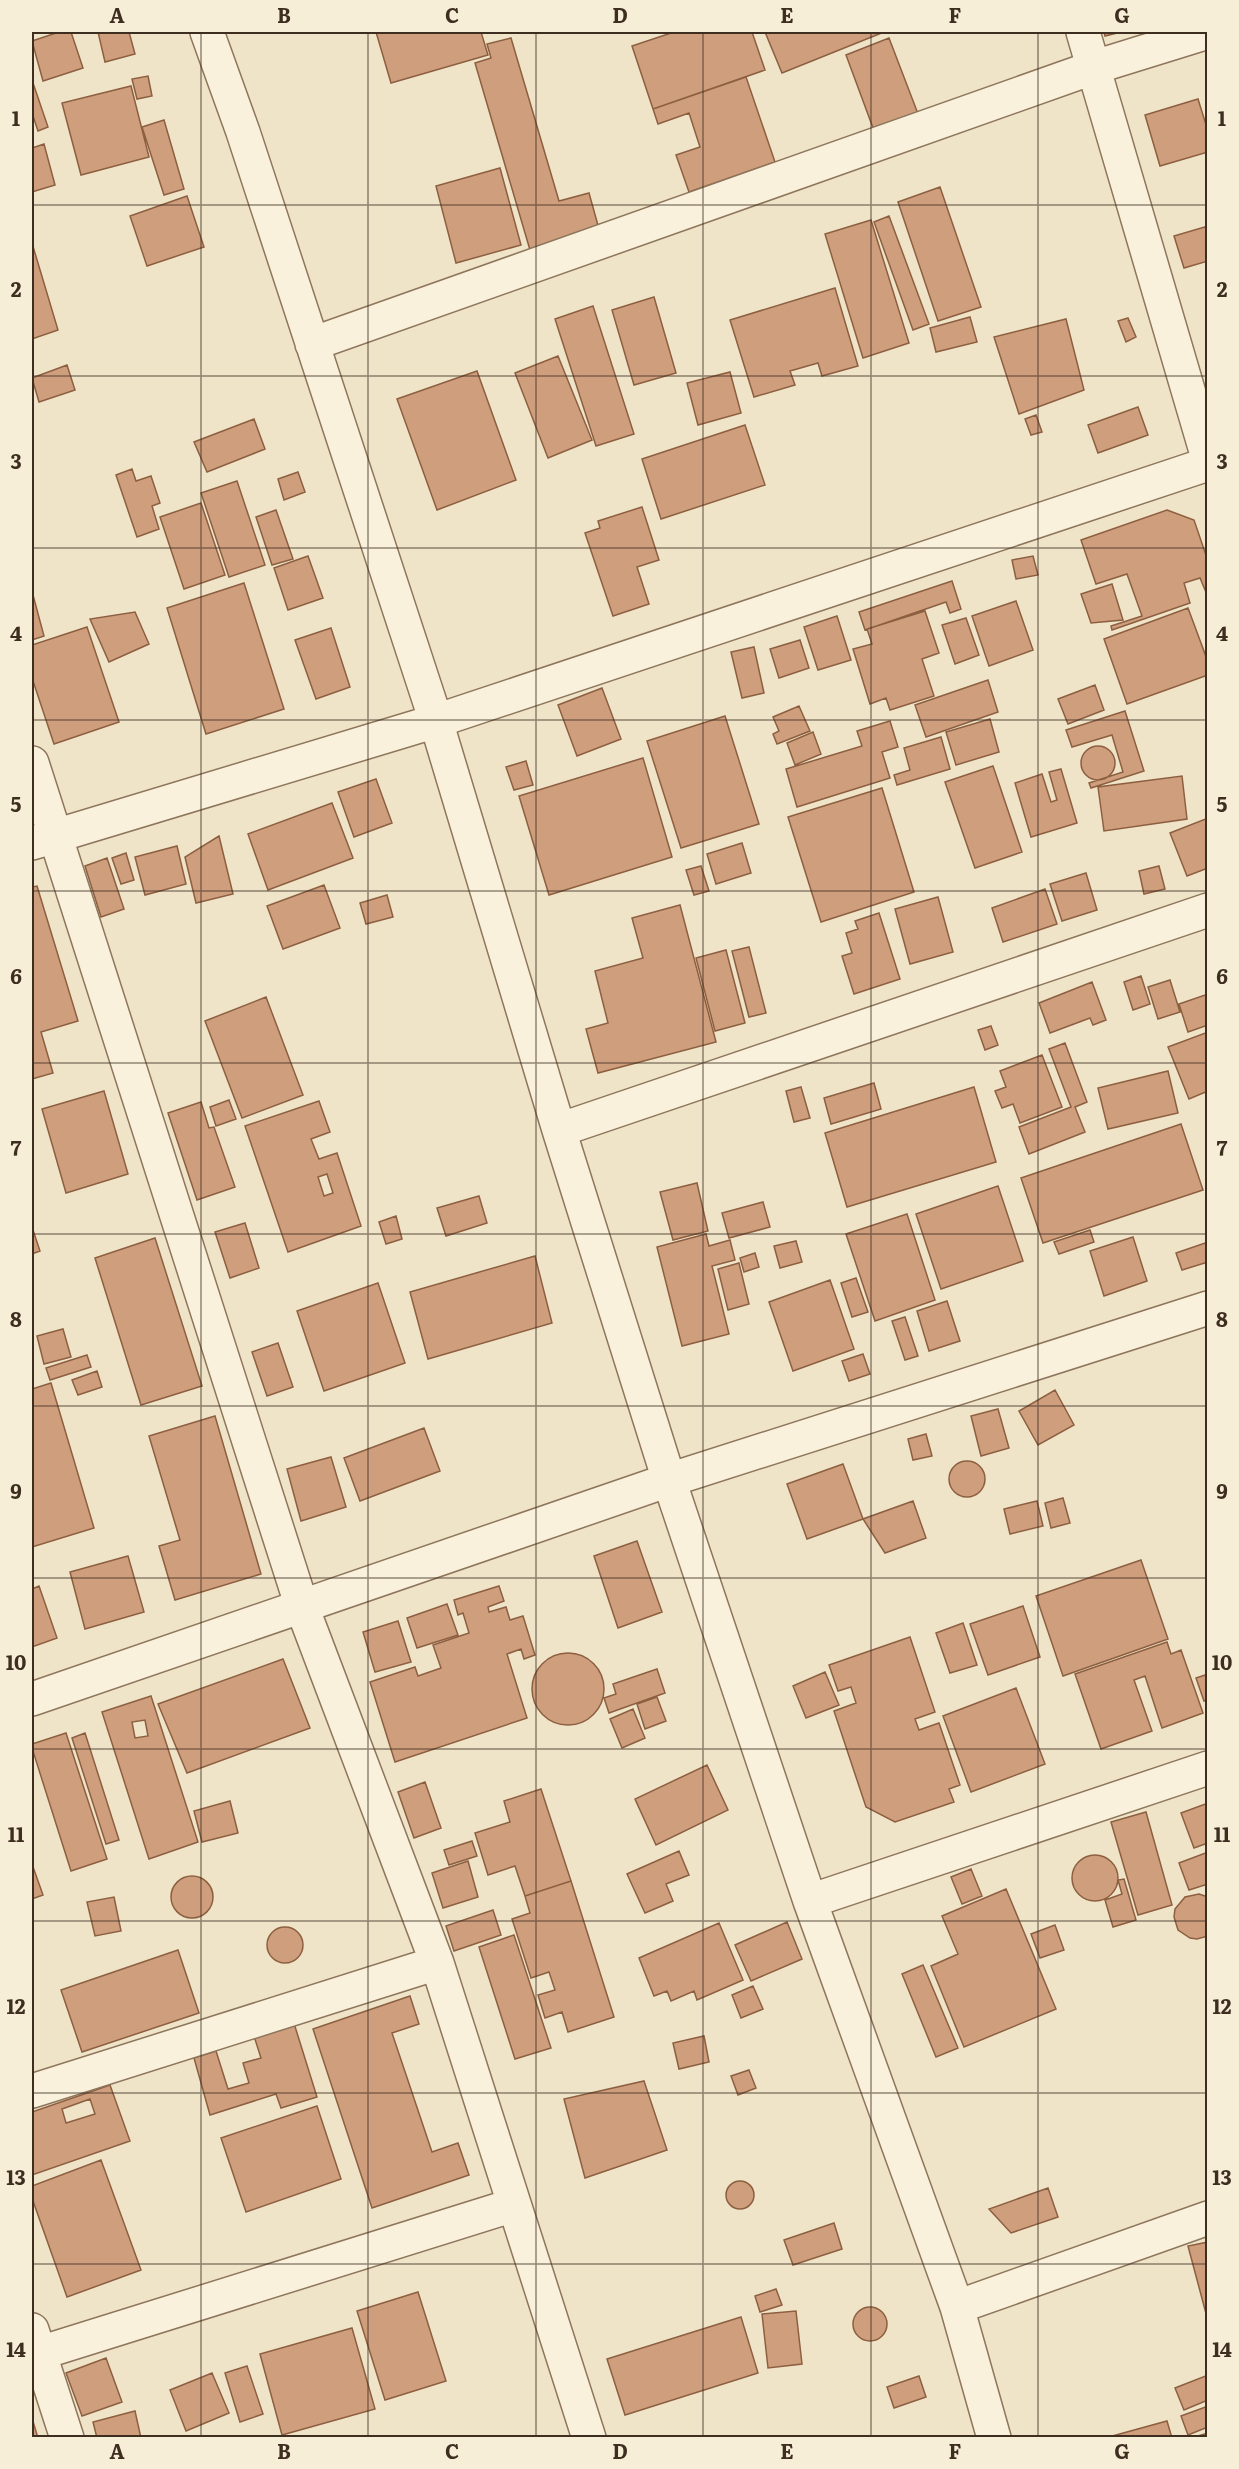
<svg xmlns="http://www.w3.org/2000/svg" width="1239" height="2469" font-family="Literata,serif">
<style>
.building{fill:#cf9f7d;stroke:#8d5f41;stroke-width:1.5;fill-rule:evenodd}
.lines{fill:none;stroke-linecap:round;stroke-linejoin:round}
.minor-casing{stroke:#8d765c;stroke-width:36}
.minor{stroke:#faf1dc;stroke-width:33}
.grid{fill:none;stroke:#3d2e20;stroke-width:1.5;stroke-opacity:0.55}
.neatline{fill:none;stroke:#3d2e20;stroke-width:2}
.grid-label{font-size:20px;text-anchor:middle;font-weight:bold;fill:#3d2e20}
</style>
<rect width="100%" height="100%" fill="#f0e4c8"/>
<path class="building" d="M59,32H71L83,68L43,81L32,41Z
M98,32H129L135,54L105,62Z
M376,32H481L488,55L391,83Z
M674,32H752L765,70L653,109L632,46Z
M765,32H884L782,73Z
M1104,32H1121L1105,36Z
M511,38L559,201L589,193L599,229L530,250L475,63L491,58L487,44Z
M889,38L920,119L876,136L846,55Z
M148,76L152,96L137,99L132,79Z
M746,77L775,162L689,192L676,155L700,147L689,113L658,124L653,109Z
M32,80L48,127L38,131L32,113Z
M131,86L149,157L81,175L62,103Z
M1198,99L1208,131V152L1160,166L1145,115Z
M164,120L184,189L164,195L142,127Z
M44,144L55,185L32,192V148Z
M500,168L521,245L456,263L436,186Z
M940,187L981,307L938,321L898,202Z
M187,196L204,247L147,266L130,216Z
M889,216L929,324L913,330L874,222Z
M871,220L909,343L863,358L825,234Z
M1208,226V261L1184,268L1174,236Z
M32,243L58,330L32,339Z
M835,288L858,366L822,376L818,363L790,371L795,385L754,397L730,320Z
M654,297L676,373L634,385L612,310Z
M593,306L634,434L596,446L555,319Z
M970,317L977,342L936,352L930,328Z
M1128,318L1136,337L1126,342L1118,321Z
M1066,319L1084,390L1019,414L994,337Z
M558,356L592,440L548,458L515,373Z
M67,365L75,390L39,402L32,378Z
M477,371L516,480L437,510L397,399Z
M730,372L741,413L698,425L687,383Z
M1138,407L1148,435L1098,453L1088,425Z
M1036,415L1042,432L1031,435L1025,419Z
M254,419L265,449L207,472L194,442Z
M745,425L765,485L661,519L642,459Z
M132,469L136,481L151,476L160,503L152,506L159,529L137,537L116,475Z
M298,472L305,492L284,500L278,479Z
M237,481L265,565L229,577L201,493Z
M201,503L225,575L184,589L160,517Z
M642,507L659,560L637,567L649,604L613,616L585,533L600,528L598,521Z
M276,510L293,559L272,565L256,517Z
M1167,510L1194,520L1208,561V597L1200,578L1184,583L1190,603L1112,630L1111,626L1142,616L1127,574L1096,584L1081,540Z
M308,556L323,598L288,610L274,568Z
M1033,556L1038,575L1016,579L1012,560Z
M952,581L961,609L950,613L946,602L865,630L859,612Z
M244,583L284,709L206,734L167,608Z
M1112,584L1123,620L1091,623L1081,594Z
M33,595L44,636L32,640V595Z
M1016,601L1033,650L989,666L972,616Z
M1188,608L1208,662V675L1127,704L1104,639Z
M925,611L939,653L922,659L934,696L890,710L886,698L870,704L853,649L872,644L867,629Z
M135,612L149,644L109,662L90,619Z
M837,616L851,660L818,670L804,627Z
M966,618L979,655L955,664L942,625Z
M87,627L119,722L54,744L32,678V645Z
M331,628L350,687L316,699L295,640Z
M800,640L809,668L779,678L770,649Z
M754,647L764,693L742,698L731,652Z
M988,680L998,712L926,737L915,705Z
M1095,685L1104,710L1068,724L1058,699Z
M602,688L621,739L577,756L558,705Z
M799,706L810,731L777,744L773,734L779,731L773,717Z
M1125,711L1144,771L1091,788L1089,783L1123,772L1112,735L1072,747L1066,730Z
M725,716L759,824L681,848L647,741Z
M990,719L999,752L956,765L946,732Z
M890,721L898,747L882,752L890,778L797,807L786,769L862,746L857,731Z
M813,732L821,754L795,765L787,743Z
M941,737L950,769L897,785L894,775L910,770L904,748Z
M1081 763a17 17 0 1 1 34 0a17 17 0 1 1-34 0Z
M643,758L672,857L549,895L519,796Z
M526,761L533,785L514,790L506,767Z
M993,766L1022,852L975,868L945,782Z
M1061,769L1077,823L1031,837L1015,783L1042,774L1051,802L1057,800L1049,772Z
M1182,776L1187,819L1104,831L1098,787Z
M376,779L392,823L354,837L338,792Z
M882,788L914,892L821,922L788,817Z
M332,803L353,858L268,890L248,834Z
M1208,818V868L1187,876L1170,833Z
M219,836L233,894L196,903L185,857Z
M742,843L751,873L716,884L707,854Z
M177,846L186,884L145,895L135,857Z
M126,853L134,880L121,884L112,858Z
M107,858L124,909L101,917L85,866Z
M701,866L709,891L694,895L686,870Z
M1159,866L1165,889L1144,894L1139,871Z
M1086,873L1097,910L1062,921L1050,884Z
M324,885L340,928L283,949L267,906Z
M37,886L78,1021L41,1032L53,1073L32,1079V887Z
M1045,889L1057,924L1003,942L992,908Z
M387,895L393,917L366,924L360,903Z
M938,897L953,952L910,964L895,909Z
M680,905L716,1042L598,1073L586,1029L608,1023L595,971L643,958L632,918Z
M879,913L900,979L854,994L842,956L852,953L846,933L858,929L855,921Z
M749,947L766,1013L749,1017L732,951Z
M726,950L745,1023L715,1031L696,958Z
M1141,976L1150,1004L1133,1010L1124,982Z
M1170,980L1180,1012L1158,1019L1148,987Z
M1092,982L1106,1020L1093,1025L1090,1018L1050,1033L1039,1003Z
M1208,994V1025L1188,1032L1179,1004Z
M266,997L303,1095L242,1118L205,1021Z
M991,1026L998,1045L985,1050L978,1030Z
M1208,1032V1091L1189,1099L1168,1047Z
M1065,1043L1087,1102L1075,1107L1085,1132L1029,1154L1019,1127L1071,1107L1049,1049Z
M1042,1055L1062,1107L1020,1123L1013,1104L1002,1108L995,1091L1006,1087L1000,1071Z
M1168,1071L1178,1113L1108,1129L1098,1088Z
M874,1083L881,1109L831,1124L824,1098Z
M801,1087L810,1118L794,1122L786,1091Z
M974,1087L996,1162L847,1207L825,1133Z
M104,1091L128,1174L66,1193L42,1109Z
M229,1100L236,1119L216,1126L210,1107Z
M319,1101L330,1132L311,1139L319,1159L337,1153L361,1226L288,1252L245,1126ZM327,1174L333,1193L324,1196L318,1177Z
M201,1102L209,1128L214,1127L235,1187L197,1200L168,1113Z
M1181,1124L1203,1190L1043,1243L1021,1178Z
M697,1183L708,1231L673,1240L660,1192Z
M998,1186L1023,1261L941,1289L916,1214Z
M479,1196L487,1223L446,1236L437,1208Z
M763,1202L770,1227L729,1238L722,1213Z
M907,1214L935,1300L875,1321L846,1234Z
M396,1216L402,1239L386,1244L379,1222Z
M245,1223L259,1268L230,1278L215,1232Z
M32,1227L40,1251L32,1254Z
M1090,1230L1094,1242L1059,1254L1054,1242Z
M706,1234L709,1246L730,1240L735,1260L712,1266L729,1334L682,1346L657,1247Z
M1133,1237L1147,1281L1104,1296L1090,1251Z
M155,1238L202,1386L141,1405L95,1258Z
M796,1241L802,1262L780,1268L774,1246Z
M1208,1242V1262L1182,1270L1176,1253Z
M755,1253L759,1267L744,1272L740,1258Z
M535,1256L552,1323L428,1359L410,1292Z
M739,1263L749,1304L728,1310L718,1269Z
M856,1278L868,1312L852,1317L841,1283Z
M830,1280L854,1349L793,1371L769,1302Z
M378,1283L405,1363L324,1391L297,1311Z
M947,1301L960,1341L929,1351L917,1311Z
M905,1317L918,1356L905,1360L892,1321Z
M63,1329L71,1357L44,1364L37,1336Z
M278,1343L293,1387L267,1396L252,1352Z
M863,1354L870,1374L849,1381L842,1361Z
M87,1355L91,1367L50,1380L46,1368Z
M97,1371L102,1387L78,1395L72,1380Z
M51,1383L94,1528L32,1547V1389Z
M1055,1390L1074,1425L1038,1445L1019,1411Z
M998,1409L1009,1448L981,1456L971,1416Z
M215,1416L261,1574L175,1600L159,1546L180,1540L149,1436Z
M424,1428L440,1471L360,1501L344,1458Z
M926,1434L932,1456L913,1460L908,1439Z
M331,1457L346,1507L301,1521L287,1469Z
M949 1479a18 18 0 1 1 36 0a18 18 0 1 1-36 0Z
M843,1464L863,1519L807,1539L787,1484Z
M1063,1498L1070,1523L1051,1528L1045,1503Z
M913,1501L926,1538L885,1553L863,1519Z
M1037,1501L1043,1526L1010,1534L1004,1509Z
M637,1541L662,1612L618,1628L594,1556Z
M128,1556L144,1612L85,1629L70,1572Z
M1141,1560L1168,1639L1063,1676L1036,1596Z
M39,1586L57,1638L32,1647V1589Z
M499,1586L504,1601L488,1607L489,1612L506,1607L510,1620L523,1616L535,1655L524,1659L521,1649L507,1654L527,1718L395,1762L370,1682L415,1667L418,1676L441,1668L433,1645L469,1633L463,1613L458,1615L454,1600Z
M447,1604L458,1635L417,1648L407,1618Z
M1023,1606L1040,1657L988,1675L970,1624Z
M398,1621L411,1662L375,1672L363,1632Z
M963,1623L977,1665L950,1673L936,1633Z
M910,1637L935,1712L915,1719L919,1730L939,1723L960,1785L949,1789L954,1802L895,1822L866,1807L834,1711L856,1703L851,1687L838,1691L829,1665Z
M1167,1642L1171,1654L1181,1650L1203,1713L1162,1728L1145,1676L1134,1680L1152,1731L1101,1749L1075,1674Z
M532 1689a36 36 0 1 1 72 0a36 36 0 1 1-72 0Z
M283,1659L310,1728L187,1773L158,1704Z
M657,1669L665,1693L609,1713L604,1698L616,1694L613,1684Z
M825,1672L839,1705L806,1718L793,1686Z
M1208,1674V1700L1204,1701L1196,1678Z
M1016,1688L1045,1764L971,1792L943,1716Z
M151,1696L198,1842L149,1859L102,1712ZM145,1720L148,1736L135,1738L132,1722Z
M657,1697L666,1721L645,1729L637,1704Z
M633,1709L645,1738L622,1748L610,1719Z
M66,1733L107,1859L71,1871L32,1748V1744Z
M85,1733L119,1840L106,1844L72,1738Z
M707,1765L728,1810L656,1845L635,1799Z
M425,1782L441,1828L414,1838L398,1792Z
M541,1789L571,1881L525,1896L515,1866L488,1875L475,1833L510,1822L504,1801Z
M230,1801L238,1833L202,1842L194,1811Z
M1208,1803V1843L1194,1848L1181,1813Z
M1146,1812L1172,1905L1138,1915L1111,1822Z
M472,1841L477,1856L449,1865L444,1850Z
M679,1851L689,1875L666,1884L673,1901L645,1913L627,1874Z
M1208,1852V1884L1189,1890L1179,1863Z
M1072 1878a23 23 0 1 1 46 0a23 23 0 1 1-46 0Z
M468,1861L478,1897L443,1908L432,1873Z
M32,1864L43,1895L32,1899Z
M971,1869L982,1896L962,1904L951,1877Z
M171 1897a21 21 0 1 1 42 0a21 21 0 1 1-42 0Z
M1124,1879L1136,1920L1113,1927L1105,1900L1122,1894L1118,1880Z
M571,1881L614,2017L568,2032L562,2012L545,2018L538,1995L555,1990L549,1972L531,1978L512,1919L530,1913L525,1896Z
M1006,1889L1056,2009L964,2047L931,1966L958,1954L942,1916Z
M1199,1894L1208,1897V1936L1197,1939L1190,1938L1178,1930L1174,1917L1175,1909L1185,1897Z
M114,1897L121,1931L95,1936L87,1902Z
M493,1910L501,1935L454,1951L446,1926Z
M787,1922L802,1959L751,1981L735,1945Z
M719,1923L743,1980L697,2000L694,1991L671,2001L667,1991L654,1996L639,1958Z
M1055,1925L1064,1950L1040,1958L1031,1934Z
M267 1945a18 18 0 1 1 36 0a18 18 0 1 1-36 0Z
M514,1935L551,2048L515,2059L479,1947Z
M178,1950L199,2013L82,2052L61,1990Z
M923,1965L958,2048L936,2057L902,1974Z
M753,1986L763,2009L741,2018L732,1995Z
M410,1996L419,2024L392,2033L432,2152L458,2143L469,2175L372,2208L313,2029Z
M293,2020L317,2097L281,2108L276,2094L210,2115L194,2058L216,2051L228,2089L249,2083L243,2063L261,2058L253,2033Z
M704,2036L709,2062L679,2069L673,2043Z
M749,2070L756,2088L738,2095L731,2076Z
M644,2081L667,2150L585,2178L564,2099Z
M110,2085L130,2141L32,2175V2112ZM90,2099L95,2114L66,2123L62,2109Z
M317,2106L341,2179L246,2212L221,2138Z
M101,2160L141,2270L67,2297L32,2198V2186Z
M726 2195a14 14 0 1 1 28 0a14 14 0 1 1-28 0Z
M1048,2188L1058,2217L1011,2233L989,2209Z
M834,2223L842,2249L793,2265L784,2240Z
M1208,2242V2321L1188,2246Z
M776,2289L782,2305L760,2312L755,2296Z
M418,2292L446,2381L385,2400L357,2311Z
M853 2324a17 17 0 1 1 34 0a17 17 0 1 1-34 0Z
M796,2311L802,2364L768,2368L762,2314Z
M741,2317L758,2373L625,2415L607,2359Z
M352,2328L375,2409L282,2435L260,2354Z
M106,2358L122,2402L82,2416L66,2373Z
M247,2366L263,2414L240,2422L225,2373Z
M212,2373L229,2413L186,2431L170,2390Z
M1208,2375V2400L1184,2410L1175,2388Z
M919,2376L926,2397L894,2408L887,2387Z
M1208,2406V2427L1188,2435L1181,2416Z
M135,2411L141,2438H97L93,2422Z
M32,2418L38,2438H32Z
M1167,2421L1172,2438H1105Z
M1208,2433V2438H1191Z"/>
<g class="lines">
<defs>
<path id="minor" d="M207,32L243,132L436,721L559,1130L669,1480L810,1901L957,2307L994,2438
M1083,32L1208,458
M312,344L1095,67L1208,32
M32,763L302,1607L437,1963L589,2438
M32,843L436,721L1208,464
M559,1130L1208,910
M32,1699L669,1480L1208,1308
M810,1901L1208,1768
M32,2091L437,1963
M957,2307L1208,2218
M32,2330L67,2438
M40,2353L514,2205"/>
</defs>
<use href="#minor" class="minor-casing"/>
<use href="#minor" class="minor"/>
</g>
<path class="grid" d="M201,32V2438M368,32V2438M536,32V2438M703,32V2438M871,32V2438M1038,32V2438M32,205H1208M32,376H1208M32,548H1208M32,720H1208M32,891H1208M32,1063H1208M32,1234H1208M32,1406H1208M32,1578H1208M32,1749H1208M32,1921H1208M32,2093H1208M32,2264H1208"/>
<rect width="1239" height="2469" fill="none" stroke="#f7eed8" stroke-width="66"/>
<rect x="33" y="33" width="1173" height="2403" class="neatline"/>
<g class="grid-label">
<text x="117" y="23">A</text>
<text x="284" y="23">B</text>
<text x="452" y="23">C</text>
<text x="620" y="23">D</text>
<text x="787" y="23">E</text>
<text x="955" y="23">F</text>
<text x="1122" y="23">G</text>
<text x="16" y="126">1</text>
<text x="1222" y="126">1</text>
<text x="16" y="297">2</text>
<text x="1222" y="297">2</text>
<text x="16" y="469">3</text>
<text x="1222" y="469">3</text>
<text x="16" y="641">4</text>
<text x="1222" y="641">4</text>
<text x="16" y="812">5</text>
<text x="1222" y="812">5</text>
<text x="16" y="984">6</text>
<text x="1222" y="984">6</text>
<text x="16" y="1156">7</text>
<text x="1222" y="1156">7</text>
<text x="16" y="1327">8</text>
<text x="1222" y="1327">8</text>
<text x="16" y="1499">9</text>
<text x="1222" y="1499">9</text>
<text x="16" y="1670">10</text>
<text x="1222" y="1670">10</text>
<text x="16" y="1842">11</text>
<text x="1222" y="1842">11</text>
<text x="16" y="2014">12</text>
<text x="1222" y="2014">12</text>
<text x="16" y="2185">13</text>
<text x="1222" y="2185">13</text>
<text x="16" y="2357">14</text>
<text x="1222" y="2357">14</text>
<text x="117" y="2459">A</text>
<text x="284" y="2459">B</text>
<text x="452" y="2459">C</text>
<text x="620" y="2459">D</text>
<text x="787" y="2459">E</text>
<text x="955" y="2459">F</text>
<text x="1122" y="2459">G</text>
</g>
</svg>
